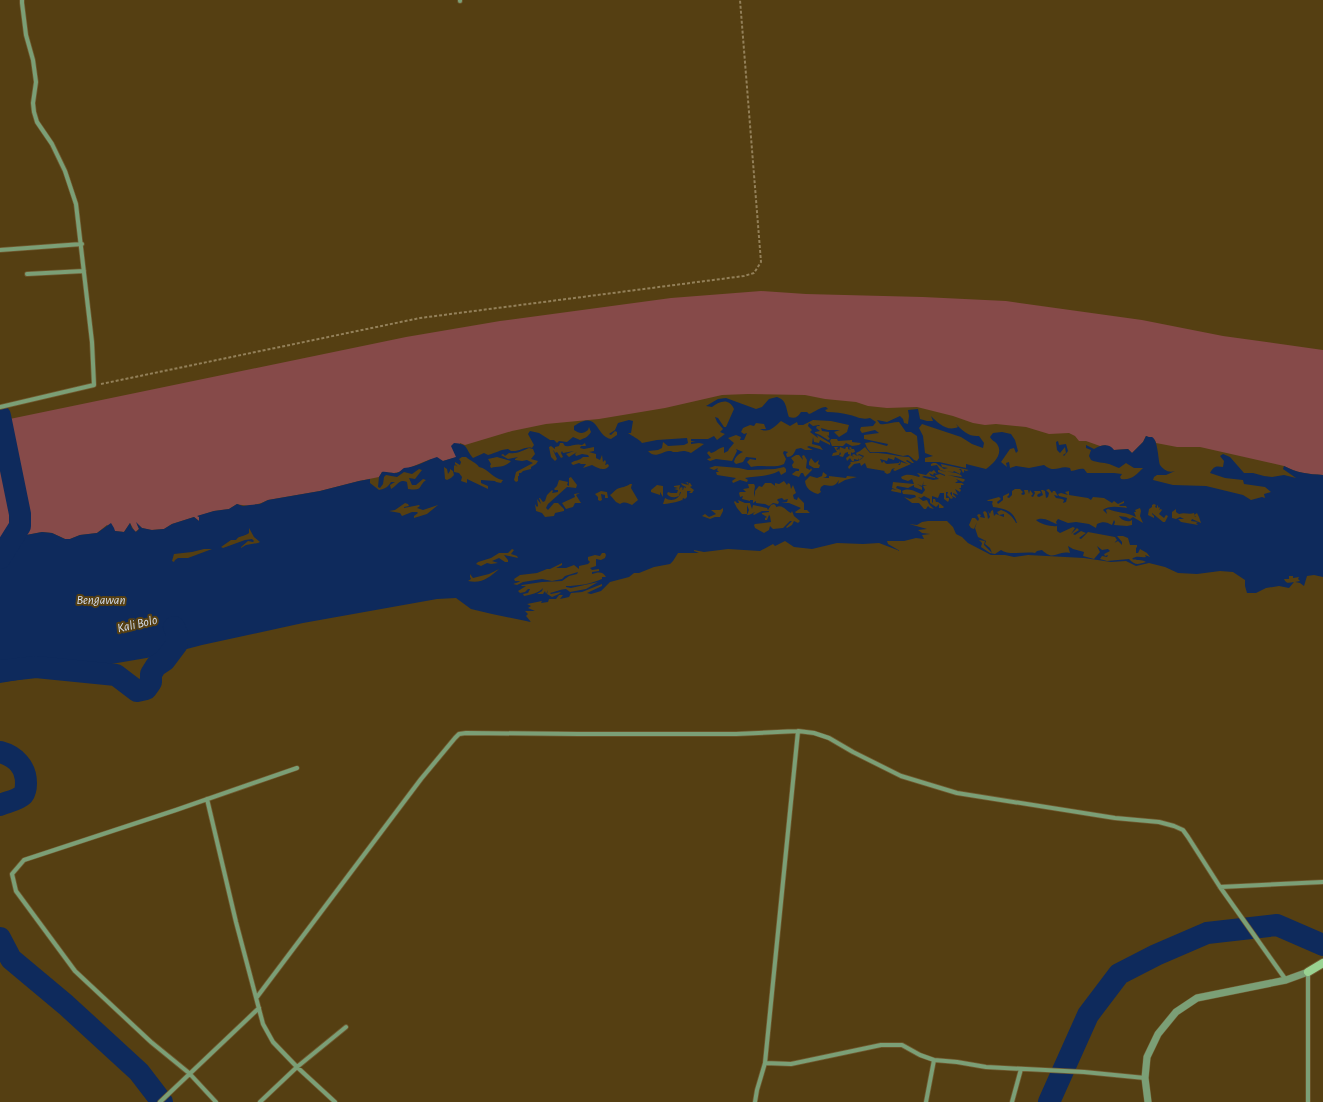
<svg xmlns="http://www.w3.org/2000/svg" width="1323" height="1102" font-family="'Alegreya Sans',sans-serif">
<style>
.green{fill:#864a49}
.water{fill:#0e2a5c;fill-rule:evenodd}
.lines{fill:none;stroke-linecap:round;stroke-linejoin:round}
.river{stroke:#0e2a5c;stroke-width:22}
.minor-casing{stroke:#705b31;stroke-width:5.5}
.tertiary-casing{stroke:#705b31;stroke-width:8}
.secondary-casing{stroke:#705b31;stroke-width:10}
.path{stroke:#938059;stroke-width:2;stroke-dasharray:3 2;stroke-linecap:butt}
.minor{stroke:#7b9f76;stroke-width:4}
.tertiary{stroke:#7b9f76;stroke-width:7}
.secondary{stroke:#99d291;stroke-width:8}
.labels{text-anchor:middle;stroke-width:4;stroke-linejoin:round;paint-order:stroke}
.water-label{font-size:13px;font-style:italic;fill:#d5dff0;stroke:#553f12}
</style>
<rect width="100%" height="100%" fill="#553f12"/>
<path class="green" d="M761,291L806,294L923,297L1006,301L1142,320L1223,336L1323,350V475C1308,474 1297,473 1284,466L1200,447H1177L1156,443L1155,440L1146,436L1143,442L1132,453L1128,449L1114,450L1105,445L1100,446L1086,441H1079L1075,436L1069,433L1049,434L1026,427L996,424L985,425L973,423L953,416L917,407L887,408L868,406L856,402L825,399L805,395L748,394L722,395L665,408L599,419L546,424L512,431L465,445L460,443L457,457L443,461L431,459L399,472L394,473L382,472L379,477L359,481L320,491L268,500C259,505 247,507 237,504L229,509L214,511L198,516L199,517V521L194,517L172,524L164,529L151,530L142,528L137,524L139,529L135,532L130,523L124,532L115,531L107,525L97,533L80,535L70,539H65L52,533L42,532L0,540V421L406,337L500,321L671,298Z"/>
<path class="water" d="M777,397C787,400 786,409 789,417C795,419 798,417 801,412H807L809,414C815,412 820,407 826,407L828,409L825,410L827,412C834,412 843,413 850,415C858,417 862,420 870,418L876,422L873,426L861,427L860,430L862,433L875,430L879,433L864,435V439L888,444L887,446L872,442L865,443L867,448L870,452H886L903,456L908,455L911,457L914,460L917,461L919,458L917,436L911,432H906L899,422C892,422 887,425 880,424L877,420L887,422L900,416L903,419L904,423L908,424L909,416L908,410L918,409L920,419L927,421H933L931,416C938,423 947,432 958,427L956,424C963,431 969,437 979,436L984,443L983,448L972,444L961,437L922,424L919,428L923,436L925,453L933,456L925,458V462H939L966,468V464L986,469C993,464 1004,454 997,444C995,441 992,441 990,437L993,433L1002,432L1011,434L1015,440L1018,451L1016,453L1014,448L1010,449L1001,462L1007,467L1006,463L1009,462L1010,468L1016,466L1029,468L1044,465C1055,474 1059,465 1070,468L1071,471C1076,471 1079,468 1084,469L1087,473H1114L1122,474L1120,477L1121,479C1131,481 1137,474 1143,468H1134L1126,463L1119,468C1115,467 1113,465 1109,464C1103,462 1097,463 1091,460L1089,456L1091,450L1086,448V445L1094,449C1101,445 1109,443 1114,450L1128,449L1132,453L1143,442L1146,436C1148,437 1150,437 1152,437C1158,440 1158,459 1160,465C1164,470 1168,473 1175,471L1166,475H1157L1154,477L1153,480L1173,485L1206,486L1243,495L1251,500L1262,497L1265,498L1264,494L1271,492L1265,487L1244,484L1243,480L1225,478L1210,473C1214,466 1216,466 1223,467L1224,461L1220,456L1223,454L1230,457L1244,473H1253L1264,476L1272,477L1284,475L1296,478L1283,469L1284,466C1297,473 1308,474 1323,475V577L1314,575L1307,576L1304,586L1300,583L1295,582L1300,581L1298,579L1299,577L1293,578V576H1289V579H1284C1286,584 1289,583 1294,582L1289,588L1279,586L1266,588L1256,593H1247L1245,586V580L1233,572L1220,571L1197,574L1178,573L1165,567L1149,563L1136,566L1126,561L1111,562L1084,558L1028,555L1014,557L1005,555H991L968,543L962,537L956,534L953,527L947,521H928L922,522L917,525L909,524L927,529L918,530L922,533L930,534L922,535L924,539L916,538L904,541H887L888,544L900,551L879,543L863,544L837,543L812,549L794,547L785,541L775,546L773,544L760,551L728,549L704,552L694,550V551L699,553H678L673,561L670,564L654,567L639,573H634L629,577L610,582L601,591L591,594L587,593L602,586V584L582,592L571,593L569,597L560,599L563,595H559L556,599H549L548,602L541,603L542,601L527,604L531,606L528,608L535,611H525L528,614L526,616L531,622L492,614L471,609L456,598L437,599L303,623L202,645L164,655L0,683V540L42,532L52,533L65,539H70L80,535L97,533L111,523L114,528L115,531L124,532L130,523L132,528L136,532L139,529L136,522L142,528L152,530L164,529L172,524L194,517L199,521V517L197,516L214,511L229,509L237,504L243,506L250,505L260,504L268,500L320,491L359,481L370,479V483L379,490C385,489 388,487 391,482H395L390,485L391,489C397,486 399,478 407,482L408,489C424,491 417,487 426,480L423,479L416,485H412L409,478L415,479L422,470L419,469L412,474L404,472L397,477L386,475L384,477L383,484L380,488L378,487L379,477L382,472C387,471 394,475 399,472C401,471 402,469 404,468C416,467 425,461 437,457L443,461L456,457L451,446L454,443C469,444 465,449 473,458L484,453L488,455C496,453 499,450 508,449L511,451C520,452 525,446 532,448L534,445L528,434L530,431L539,433L550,440H554L557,443L559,441L567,442L573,437L580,440C585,438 588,437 591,432L589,427L588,430C583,434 580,434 574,430V426C599,409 595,436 611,439L617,435V432L615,431L611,435L609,434L615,430L618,423L629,420L633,421L631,433H628C633,437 638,438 642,443L657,440L687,438L688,443L684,445L668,446L663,442L662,448L658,450L648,451C655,459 661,452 669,451C674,451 670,452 675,452C682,452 682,449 691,453L704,444L699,443L691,444V442H696L691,441V439H708L714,436L717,440L725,434L720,432L723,429L717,422L715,417L718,418L724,427H726L734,409C729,398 720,401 712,407L706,406L718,399L726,398L756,409L762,407L769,399ZM813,420L831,421L849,425L847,432L839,437L834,432L840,430H828L821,428L822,431L829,432V436L827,435L830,439L828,440L820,435L815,433V432L820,431L816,428L817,426H820L819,425L813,426L809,423L808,426L812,430L810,432L818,438L817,435L830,443V445L820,440L819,443L814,442L813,437L812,444L820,446L823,450L809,446L807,447L813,450H805L801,448L796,449C794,454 792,457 787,457L786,454L788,452L784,451L783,453L786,459L784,464C773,469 763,464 751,467L747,462L750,459L756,460V458L746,457L743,462L736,464L734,462C735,457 738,454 743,452L736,449L737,451L732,461L716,459L710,461L708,460L707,459L711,458L707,453L709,451L711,453C716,452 718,448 724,447V453L728,451L729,449L734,443L728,438L736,435L741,437L740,440H744L747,433L744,434L741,432L743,428L750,425L754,426L756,423L764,424L766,429H760C769,434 775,426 781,421L790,426L797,422L798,425H803ZM831,439H837L838,441L852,440V442L861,443L859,445L852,446L846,443L843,446H832L830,441ZM560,443H563L565,446C571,447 576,443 582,445L585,443L586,446H581L580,448L584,449L594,447V451L589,452L596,454V458L600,460L602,455L603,462L605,460L606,462L605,465L608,464L609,466C604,472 598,468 592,465L583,468L586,464H581L579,463L573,465L571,463C575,460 579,461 583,457H589L588,455L582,454L576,456L575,454L577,452L569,457L566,454L574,451L563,453L562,451L561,453L563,457L561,458L557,452L555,453L554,451L553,450L557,459L555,461L551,457L549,447L551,446L555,449V447L559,446ZM834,447H838L837,449L836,448L837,450L839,449V451L840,447L845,449L846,447H848V449L851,450L849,448L850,447L852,448L851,449H854L855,452L852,453L851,452V455L848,454V452L845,453L843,457L839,456L841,454L840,452L839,455L832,456L833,453L837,452ZM865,447L870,453C884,452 896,457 909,457L914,463H912L907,460L906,461L911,464L895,471L893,470L895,468L892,469L890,473L887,474L884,472L885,471L867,468L865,463L861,466L860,463L854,464L849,469L848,467L851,463L850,462C856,461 860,462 864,456L859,454L857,456L856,453L860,451ZM529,448L533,449L535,454L531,459L538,461L536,464L531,467V469L523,471L521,473H519V476H518V481L516,482L514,480L516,472L533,463L527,460L522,461L515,460V459L518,457L508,459L501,455L503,454L505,456L509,453C518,454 521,451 529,448ZM854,454L857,456L859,455L863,457L859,460V458L858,460L854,459V461H852L850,458L847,461L846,458L850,455L854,457L852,455ZM796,455H799L803,460L802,456L804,455L807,460L806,468L810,470L811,468L812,470L805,477L803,473H801L799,477L793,475L792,474L796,471H799V469L793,468L792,465L794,462L791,458ZM462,457H466C470,461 476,462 479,467C489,469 493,479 503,480L501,483L496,482L495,481L481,480V483L488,486V489L467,479V483L461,481L462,477L459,473L454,472V466L455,465L458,467L455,464V462L460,465L461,462L459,459ZM497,457L511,461C505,468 498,466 491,468L490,466L491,464L488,459ZM811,458L815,463L819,460L818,464L820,465L819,468H814L809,465V462ZM933,463H936L944,469L948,468L942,467L941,464L969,470L966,471L964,470V472L963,473L961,469H959L961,471L960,474L954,471L953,472L941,471L937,465L931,466V464ZM715,466L739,468L748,470L775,469L784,467L786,469V472L781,475L779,471C768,477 756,476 745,478L748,480L747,482L740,480L733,483L732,481L736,478L717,475L716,472H719L717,470L718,468L714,470L709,468ZM444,467L447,469L448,474L450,471V469L453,471L454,475L451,478L447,480L445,479ZM934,470L937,474L934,473L933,475L929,473L931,476L935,477V478L924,476L922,477L933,480L939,479L935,476L936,475L940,474L945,476V475L938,472V470L956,473L961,475L962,477L948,475L964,479L965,480L963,482L956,479L958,481L955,483H962L964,485H961V488H959L961,490L960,492L955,489L958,495L953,493V494L956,497V498L952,496V492L950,493L953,498L951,499L947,495L948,492H946V498H949V500L948,502L944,499V493H940L938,498L932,496V502L933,503V499H935L936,502H938L944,507L943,508H939V504L936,507L930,503V499L924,496L921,498L918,497L923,501L927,500L929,504L934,509L930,508L928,506L926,509H924L919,503H912L904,497L910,499L916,497L915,495L903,494L902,491C910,487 915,492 922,494L925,490L923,486L927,485H923L924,481L922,486L917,484L922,487V490L914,487V485L908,488L897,486L896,488L901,490V493L891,491L892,489L897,490L892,488L893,482L914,484L912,479L908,481L902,479L901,477C907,473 913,475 919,477L920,476L917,473L926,475L930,471L931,472ZM823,472L827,475L826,477L823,478H829V476L846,478L847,476L857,477L845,480L838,484L839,480C835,487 832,486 824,485L821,487L820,490L821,492L818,494C811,492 806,489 805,481L810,476L817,478L822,476ZM571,477L577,485L576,488L567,487L548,504L546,508L548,510L554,503H558L564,509V511L555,513L554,516L545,517L542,513L536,511L535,504L537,507L538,506L537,499L541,504L539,498H540L543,502L545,501L547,495L552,490L553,491L552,493L558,492V490H555L554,489L557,486L559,480L568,482L567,485L569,486V478ZM784,481L787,485L788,483L790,484L791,489L793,485L796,493L793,495L794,499L797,500L798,497L804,503V510H807L810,513H796L795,512L801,508L789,503H781L787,502L788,499L784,500L782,498L778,499L777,500L779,502L778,504L773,503L769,506L765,504L756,503V501L753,503V500H750V501L742,499L743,496L740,497L739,493L740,492H746L743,489L749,488L748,484H754L755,486L754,493L755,497V491L759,486L762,487L765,483H771L778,488L775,486V483L779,484ZM688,482L689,486V483H690L692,486L690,487L694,490L692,493H689L691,491H687V497L685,499L683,498L682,501V500C678,502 667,504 663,504L665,498C671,502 679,500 681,492H680L679,496C674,498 670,498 667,494L668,492L671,493H677L678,490L674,489L678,488L674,487V486L680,485L679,490L681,487L683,488L682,489L683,490L684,487L686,488V487L682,485L681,483L688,485L687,483H685ZM630,484H632L631,488L638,500L632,505C627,503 625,501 620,504L616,502L610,495C612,494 615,490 617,489C622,487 626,487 630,484ZM657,485L663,486V497L660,492V495L651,492V490ZM1015,489H1020L1023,492L1021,494L1023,495L1025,494L1024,490H1028L1029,494L1030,490L1033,494L1031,496L1033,497L1035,493L1034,491H1040L1041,493L1038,494L1037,496L1039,497L1043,495L1041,490H1043L1045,491L1046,498L1048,497L1049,493L1046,490L1049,489L1052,493L1053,491H1055L1058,496L1054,495L1056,498L1062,499L1064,500L1063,503L1066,502L1067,498L1059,496L1058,494L1061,493L1068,495L1065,492L1069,491V495L1088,498L1091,500L1093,497L1104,498L1112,503L1114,501L1118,504L1124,501V503L1119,505L1120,506H1126L1127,508C1121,507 1108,505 1103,510L1107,514L1106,510L1108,509C1117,513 1127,512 1136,517L1134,512H1136L1135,510L1140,508L1141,511L1140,516L1143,523L1133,517L1130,519L1126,517L1119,516C1121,520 1128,523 1132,520V525L1127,526L1114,525L1115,522L1114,520L1112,525C1107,522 1103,521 1097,524L1096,528L1089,524L1076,522L1068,523L1058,519L1056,522L1057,524C1050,522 1044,516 1036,520C1040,524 1052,527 1057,526V531L1060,533L1073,527L1075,528L1071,534L1077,528L1079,530L1073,534L1075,535L1081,531L1086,533L1079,538L1081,539L1088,532L1115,537L1117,540L1114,543L1118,541L1122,545V542L1117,536H1123L1128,538L1130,545H1137V547L1136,548V553H1138L1140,549L1147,553L1150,557L1145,555L1146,557C1141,558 1137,555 1132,559C1137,561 1141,559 1146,562C1139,564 1135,566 1129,559L1107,561L1100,559L1102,556L1107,557L1108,555L1105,556L1104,554L1110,551L1108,549L1102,550L1097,546L1100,552L1094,559L1083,556L1084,552L1073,549L1068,546L1070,553C1057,550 1054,562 1042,550L1037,551L1035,553C1025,551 1009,556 1001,550L995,554L990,553L981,547L982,543L979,540L985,541L984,545L992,553L990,548L985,544L986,541L978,537L975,528L977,522L974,529L971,528L969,525L972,518H975L978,521L979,519L977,515L979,514L981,515L980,517L985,518L983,512L985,511L987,513L988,519L990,517L988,511L990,514L991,511L993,510L994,516L996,514L1004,517V514L999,515L997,512L1001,510C1008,512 1013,517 1016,523H1017C1013,510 1005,509 993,507L992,503L993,502L992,501H987L988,500L999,497L1001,499L997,502L998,504L1003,500V496L1009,493V495L1007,497L1009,498L1012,495V491ZM601,491L607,492L608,498H605V495L601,494L602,500L600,501L598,500V497L595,494ZM580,493L576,495L581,503H575L573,507L566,509L562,503L575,497L574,494ZM738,500L745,503H750L752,509L753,505L767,508L768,510L771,505L774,504L776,506V507C783,504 786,511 791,513L792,511L794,516L800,521L798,523L794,521L792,525L787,528L786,527L792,521H790L783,528L773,529L770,526L769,530L764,533L755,528L754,525L755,524L771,522L770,516L769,515L767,520H765V518L767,517L762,514V513L769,512V511H762L754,515L753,514L755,512C752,513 751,515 747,515L749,510L747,505V514H742L737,508L734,502L735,501L737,503H739ZM405,503L408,504L409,506L404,507V508L419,505L420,506L417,508L423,510L438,505L427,514L414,518V516L418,513L417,512H412L402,516L400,513L389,511L395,510ZM1154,504L1156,505L1155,507L1157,508V505L1158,506V508L1159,507L1160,508L1159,510L1161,509L1162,510L1159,514L1164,518L1166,515L1168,516L1165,522H1163L1152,513V514L1154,516V518L1148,515L1149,509L1152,507V505ZM723,508V511L720,517H715L710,519L702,516L705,514L709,517L716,514L711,510H720ZM1176,509V512L1179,514C1185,512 1189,515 1194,513L1195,517H1196L1194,515L1197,513L1199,517L1201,523L1192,519L1191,521L1198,522L1196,523L1198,525L1181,522L1178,519H1184L1180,517L1176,519L1172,518V512ZM249,528L254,537L260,542L258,543L246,545L241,548V547L248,541L253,542L254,541L252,539L245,540L223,548L221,547L231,540H236C239,535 244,537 249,533ZM204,549H212L188,558H178L175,560L174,562L172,561L174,554L192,552ZM512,549L514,550L511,554L517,556L518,558L504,555L508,560V562H505L499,558L492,561L498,563L491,564L487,563L481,566L476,564L478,562L491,558L499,553H508ZM602,553H605L606,555L605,558L601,560L596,559V566L590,568L592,570L599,569V571L592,572V574C598,572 603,571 606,577H602V579C590,584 578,586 566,586V587L571,588L598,582L586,589L570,592L566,589C561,589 555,592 550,593L551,594L561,592L559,594L552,597L547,594L548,590L546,594L545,591L543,594H537L542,591L543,588C539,593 530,595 524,596L523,594L528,593L530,589H528L525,592L520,593L518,591L526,586H521L522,585L542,582L562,581L569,576L577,574L578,572L565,576L562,579L552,581L542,579L523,582L517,585L513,584L519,582L520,581H515L514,579L520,575L537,573L547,569H550L562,563V565L556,568H566L574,565L579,569V566L588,564L590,562L588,560V557L595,555L600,556ZM499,569C490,577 482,584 468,581L471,579L470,577V574L473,578L489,574Z
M1058,441L1059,445L1066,444L1068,451L1064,456L1063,455L1066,453L1065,447L1060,453L1057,450L1056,442Z
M895,457L908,464L901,462L900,465H898L900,463L899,461V463L887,464L885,463L884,461L882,463L880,459L887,461L888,459V458L894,460Z"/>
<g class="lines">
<path class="river" d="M0,416L20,514V526L0,558
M0,671L36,667L116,675L137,691L146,689L151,682V674L156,666L165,660L177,644V634L174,627
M0,752C15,756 26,767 26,783C26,787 26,791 23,795C18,800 7,802 0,805
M0,938L11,959L66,1005L139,1072L162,1102
M1049,1102L1088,1015L1119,974L1156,955L1207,933L1277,925L1323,945"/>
<defs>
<path id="minor" d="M460,0V1
M0,250L82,244
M27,274L84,271
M0,407L94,385L92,342L76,204L65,171L52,144L37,122L34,112L33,103L36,82L33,60L26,35L22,3V0
M207,799L236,922L263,1024L273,1042L297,1067L335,1102
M1220,887L1323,882
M1308,972V1102
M257,997L421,779L455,738L459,734L466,733L579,734H736L798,731L814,733L829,738L853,752L901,776L957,793L1115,818L1159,822L1174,826L1183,830L1188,837L1220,887L1286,980
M765,1063L798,731
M160,1102L259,1008
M216,1102L189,1073L151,1042L75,971L16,891L12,874L24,860L176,810L297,768
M260,1102L297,1067L346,1027
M755,1102L757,1090L765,1063L791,1064L881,1045H902L920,1055L934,1060L957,1062L986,1067L1084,1072L1145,1078
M926,1102L934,1060
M1012,1102L1021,1069"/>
<path id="tertiary" d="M1148,1102L1145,1078L1147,1057L1158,1034L1176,1012L1197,998L1286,980L1308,972"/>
<path id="secondary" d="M1308,972L1323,963"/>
</defs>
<use href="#minor" class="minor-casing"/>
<use href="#tertiary" class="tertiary-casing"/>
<use href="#secondary" class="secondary-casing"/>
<path class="path" d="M101,384L420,318L744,276L754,273L761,262L740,0"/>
<use href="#minor" class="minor"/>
<use href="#tertiary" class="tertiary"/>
<use href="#secondary" class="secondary"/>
</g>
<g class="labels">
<g class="water-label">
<text x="101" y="604">Bengawan</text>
<text transform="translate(137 623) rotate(-13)" y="5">Kali Bolo</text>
</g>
</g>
</svg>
